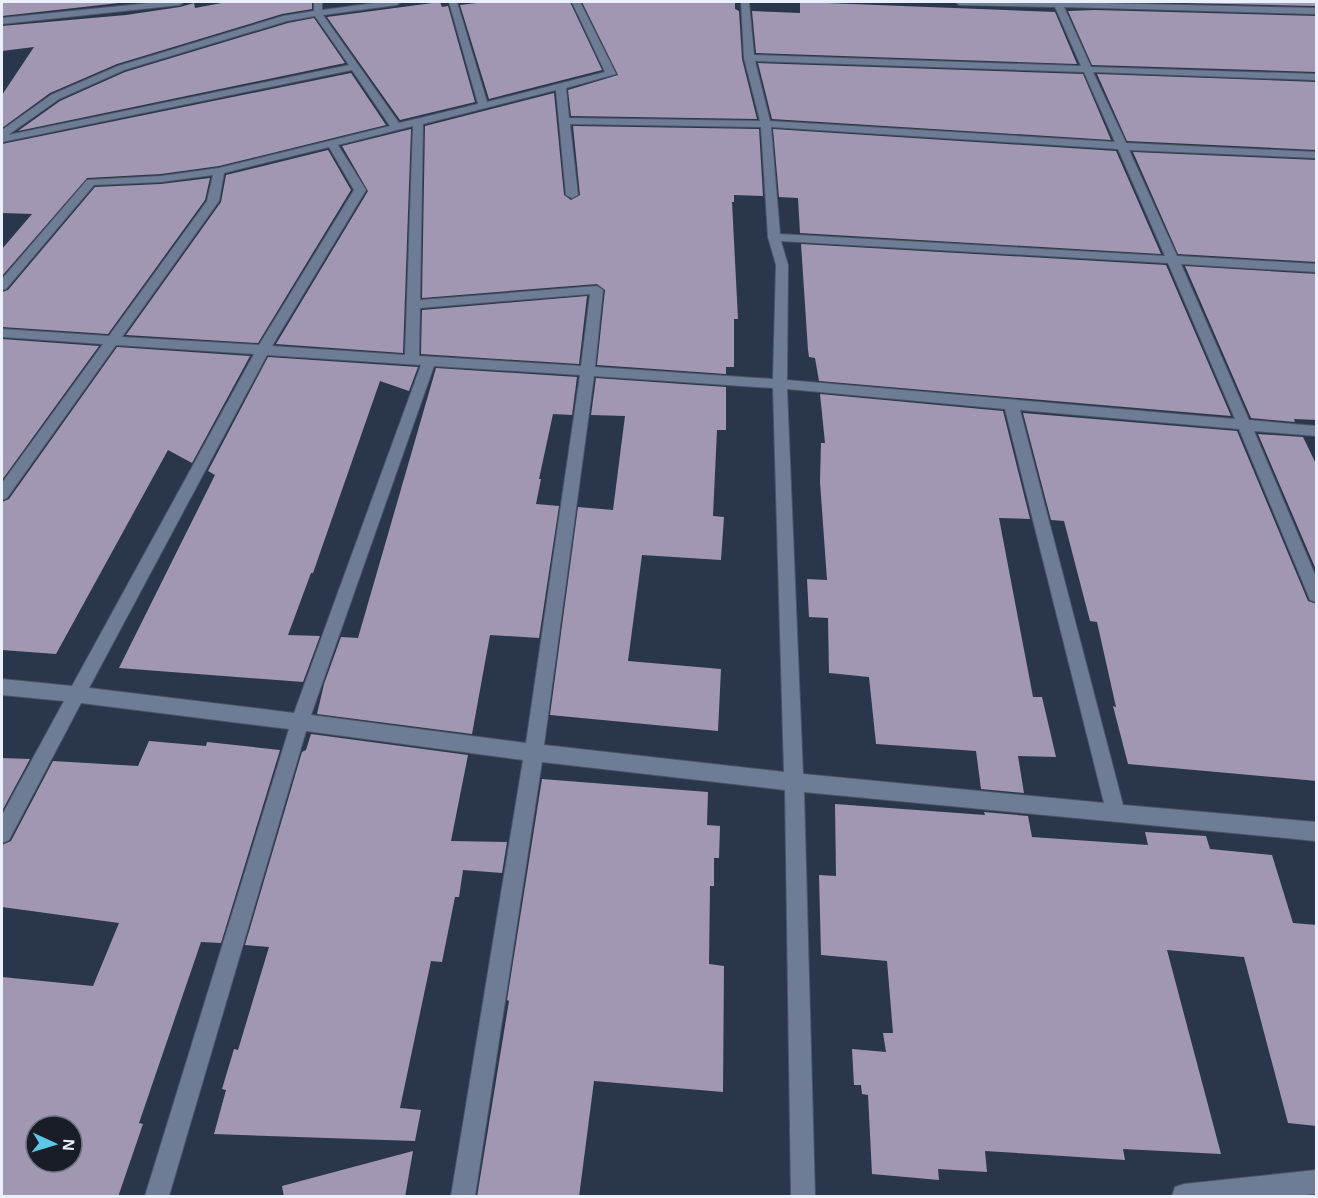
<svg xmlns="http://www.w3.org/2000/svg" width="1318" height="1198" font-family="Arial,sans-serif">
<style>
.building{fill:#a197b3;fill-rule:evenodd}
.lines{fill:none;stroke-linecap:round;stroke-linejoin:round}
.minor-casing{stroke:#4a5466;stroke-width:2}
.minor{fill:#6f7c96;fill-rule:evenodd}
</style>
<rect width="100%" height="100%" fill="#2a364b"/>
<path class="building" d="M2,2H128L2,16Z
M227,2H312V9L282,14L117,64L50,93L2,128V95L34,47L2,51V26L126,15L180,7L194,3L195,8Z
M440,2L442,7L448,6L475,102L400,120L327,17Z
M485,2H570L602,70L489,99L460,5Z
M582,2H735V9L739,11L742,59L757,119L571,116L568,90L618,75Z
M800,2L1055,12L1077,64L756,53L752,11L800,13Z
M1135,2H1317V6H1316Z
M1095,10L1317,16V72L1092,65L1068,11Z
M314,18L345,63L18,131L60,101L125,72L288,23Z
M758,63L1083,74L1111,140L772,119Z
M351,73L386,125L219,166L161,174L87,178L2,276V249L32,214L2,213V144Z
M1097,74L1317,82V150L1127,141Z
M554,93L564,195L571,200L580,195L573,126L759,129L763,196L734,195V202H732L738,319H734V367H726V374L597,365L605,290L597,284L422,298L425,126Z
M411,129L403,353L276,344L368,191L342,146Z
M773,129L1116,151L1161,254L800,233L798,198L779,197Z
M328,150L351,190L258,343L126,335L221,202L226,175Z
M1133,152L1317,160V262L1178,254Z
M210,178L205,200L108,334L2,327V292L8,290L95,187L161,184Z
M801,244L1166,265L1231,416L819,381L815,358L809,357L808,350Z
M1185,266L1317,274V420L1294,419L1295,422L1251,418Z
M587,296L579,364L421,354L422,310Z
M2,339L99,346L2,480Z
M117,347L250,356L192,463L168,450L56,654L2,650V502L9,499Z
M268,357L418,367L409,391L380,381L313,573H311L288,635L320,636L303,682L119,668L215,475L208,471Z
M436,368L577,377L572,415L553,414L539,479H541L536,504L559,506L539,638L490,635L472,734L317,714L324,684L341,637L358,638Z
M596,378L726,387V430H717L713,516L724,517L721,560L642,555L628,661L721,669L718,731L550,715L578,507L613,510L625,416L591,415Z
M820,394L1003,411L1030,519L999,518L1033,697H1042L1056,757L1018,756L1024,793L981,789L976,751L876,744L869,677L829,673L828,618L809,617L807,579L827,580L820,482L821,443H825Z
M1023,413L1237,431L1308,601L1317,604V781L1128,764L1113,706L1116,707L1097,622L1090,621L1064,521L1051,520Z
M1258,434L1303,437L1317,466V572Z
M311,734L468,755L451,841L507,842L502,873L463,870L459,897H455L442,962L431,961L400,1108L421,1110L415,1141L214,1134L226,1090L222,1089L234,1049L238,1050L269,947L245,945L302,752L306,750Z
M149,741L206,746L207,742L280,750L221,943L201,942L139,1123L143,1124L118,1197H2V977L93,986L119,923L2,907V845L11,841L53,761L138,766ZM36,1126H72V1162H36Z
M2,758L30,759L2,811Z
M542,779L708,792L707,825L720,826L719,858H714V886H710L709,964L724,966L723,1092L594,1081L579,1197H477L509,1001L507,1000Z
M835,804L985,815L984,812L1028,816L1032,837L1148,845L1145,832L1206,836L1210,849L1272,855L1293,923L1317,925V1126L1288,1123L1244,957L1167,950L1221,1154L1123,1149L1125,1160L985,1151L987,1172L938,1169L939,1180L872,1174L868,1095L862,1094L861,1085H854L852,1049L886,1052L883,1033H893L887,961L821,955L819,875L836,876Z
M413,1151L405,1197H284L282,1186Z"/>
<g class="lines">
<defs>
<path id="minor" d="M160,2H184L180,5L2,24V18Z
M314,2H322V10L382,2H401L397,5L323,15L399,123L478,104L449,2H457L487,102L605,72L572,2H580L616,74L566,88L569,118L760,121L744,58L741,2H749L754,55L1081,66L1055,7L959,5L955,2H1061L1316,8V14L1064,7L1091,67L1316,74V80L1093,72L1126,143L1316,152V158L1129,150L1177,256L1316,264V272L1181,264L1249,420L1316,426V436L1254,431L1316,577V602L1310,600L1308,595L1239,429L1020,410L1123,805L1316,822V841L804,792L815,1196H791L785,790L542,762L475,1196H451L523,760L306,731L169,1196H145L289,729L81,703L9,840L2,843V815L64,701L2,695V679L72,686L254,354L116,345L7,498L2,500V483L103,344L2,337V329L109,336L207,201L213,175L161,182L94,185L6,289L2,290V279L87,180L161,176L219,168L390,126L352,70L2,142V130L51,95L118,66L283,16L314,11ZM315,16L349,65L8,135L59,99L124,70L287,21ZM755,61L1084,72L1115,142L770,121ZM556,90L566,195L572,198L578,195L570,124L761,127L768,237L776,265L773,379L595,367L603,290L597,286L420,300L423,124ZM413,126L405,355L272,346L366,190L338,145ZM771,127L1118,149L1165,256L780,234ZM329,147L354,190L259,345L122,337L219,201L224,173ZM781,241L1168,263L1235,419L787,380L788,265ZM590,294L581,366L419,356L420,308ZM267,355L421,365L294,713L89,688ZM434,366L580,375L526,743L311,715ZM594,376L773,388L784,772L544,745ZM787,389L1005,409L1104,803L803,774Z
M1316,1170V1194L1293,1196H1172L1175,1187L1184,1184Z"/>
</defs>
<use href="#minor" class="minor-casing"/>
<use href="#minor" class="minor"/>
</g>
<rect width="1318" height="1198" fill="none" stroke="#ebf1fc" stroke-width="6"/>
<g transform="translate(54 1144) rotate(94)"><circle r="28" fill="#181d27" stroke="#6c727c" stroke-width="1.5"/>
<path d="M0-4.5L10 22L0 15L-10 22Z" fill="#5dc7e8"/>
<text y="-9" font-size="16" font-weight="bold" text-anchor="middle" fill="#ebf1fc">N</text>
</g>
</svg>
